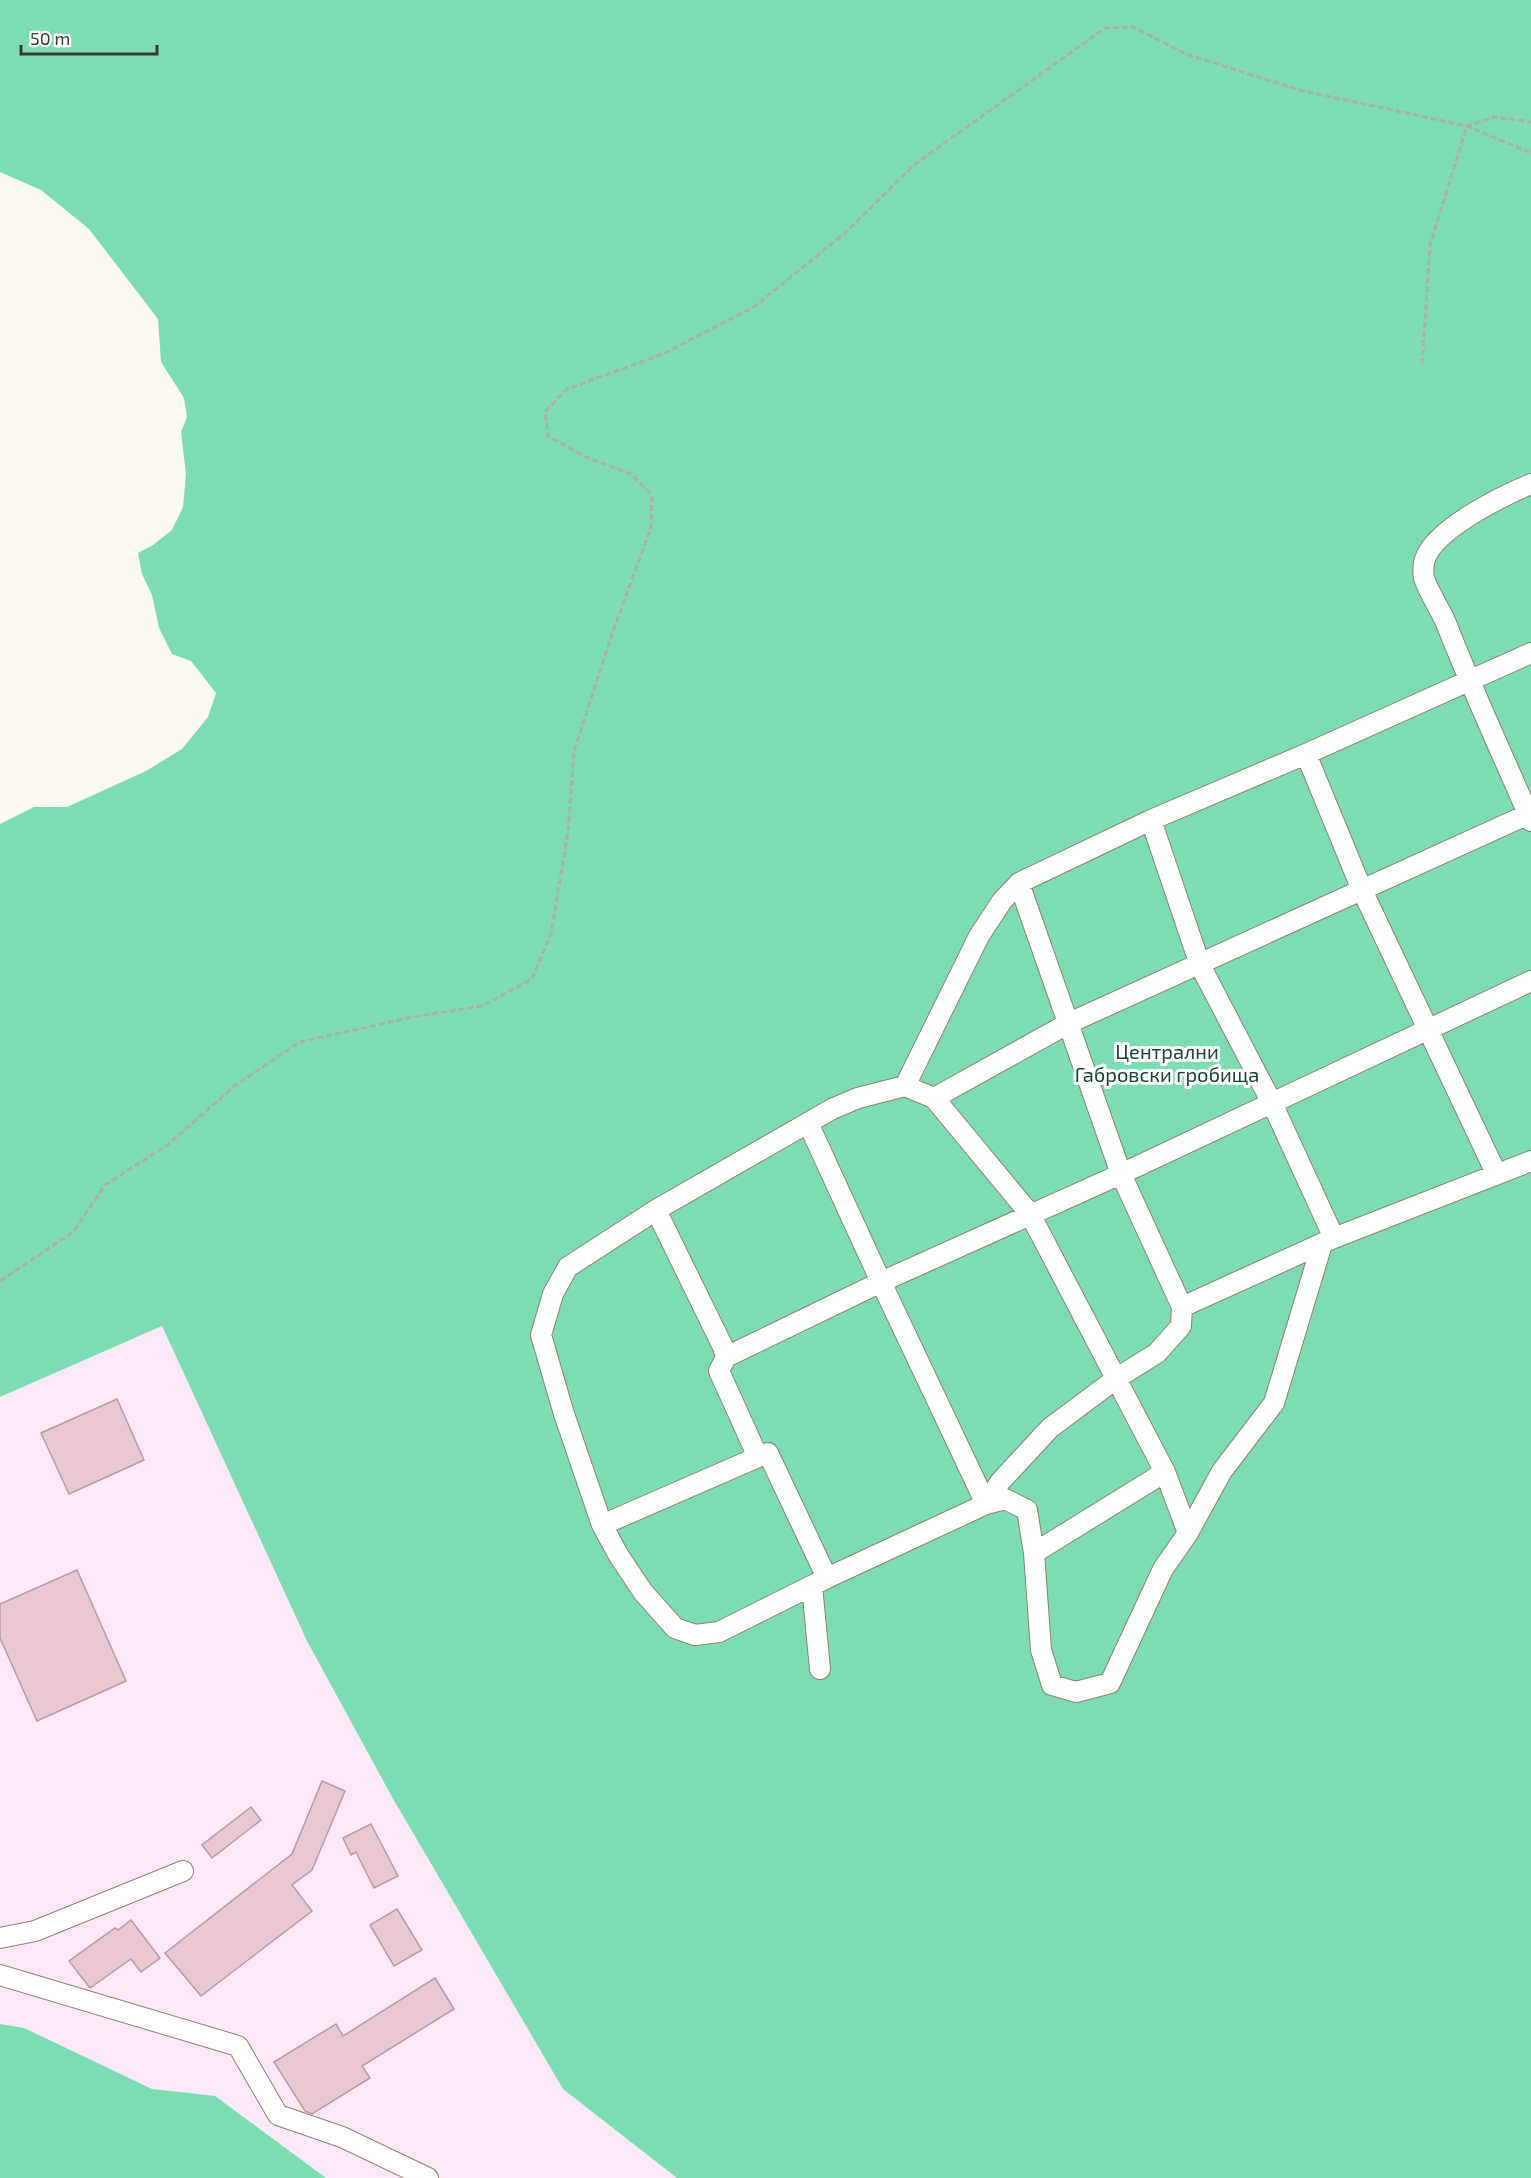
<svg xmlns="http://www.w3.org/2000/svg" width="1531" height="2178" font-family="'Exo 2',sans-serif">
<style>
.industrial{fill:#fce8f8}
.green{fill:#7cddb2}
.building{fill:#e9c8d3;stroke:#ba99a5;stroke-width:1.5}
.lines{fill:none;stroke-linecap:round;stroke-linejoin:round}
.minor-casing{stroke:#918168;stroke-width:22}
.path{stroke:#b1aca4;stroke-width:3;stroke-dasharray:6 3;stroke-linecap:butt}
.minor{stroke:#fff;stroke-width:20}
.labels{text-anchor:middle;stroke-width:6;stroke-linejoin:round;paint-order:stroke}
.park-label{font-size:20px;fill:#184332;stroke:#fff}
</style>
<rect width="100%" height="100%" fill="#fcf9f3"/>
<path class="industrial" d="M162,1326L307,1641L392,1797L563,2089L677,2178H0V1397Z"/>
<path class="green" d="M0,0H1531V2178H677L563,2089L392,1797L307,1641L162,1326L0,1397V824L34,807H67L146,771L182,749L208,717L216,693L191,661L172,654L159,628L152,595L142,574L138,553L153,545L172,530L183,507L186,474L181,432L187,417L184,398L161,362L158,319L89,229L41,190L0,172Z
M0,2024L24,2028L152,2089L215,2096L326,2178H0Z"/>
<path class="building" d="M117,1399L144,1460L69,1494L41,1433Z
M77,1570L126,1681L37,1721L0,1638V1604Z
M322,1781L345,1791L312,1870L292,1885L312,1911L201,1996L165,1953L292,1854Z
M251,1807L261,1820L212,1858L202,1845Z
M371,1824L398,1876L374,1888L356,1852L351,1855L343,1838Z
M397,1909L422,1950L394,1966L370,1925Z
M131,1920L160,1958L141,1972L131,1959L90,1988L69,1961L115,1928L118,1930Z
M435,1978L454,2009L362,2066L370,2078L312,2114L305,2111L274,2062L336,2024L343,2036Z"/>
<g class="lines">
<defs>
<path id="minor" d="M1531,484C1502,496 1435,529 1425,559C1423,564 1423,573 1424,578C1428,591 1440,609 1446,623C1472,690 1503,755 1531,821
M1306,754L1362,890L1496,1173
M1151,820L1200,965L1272,1103L1334,1238
M1019,883L1121,1174L1182,1307
M905,1086L979,936L1002,901L1019,883L1151,820L1306,754L1531,653
M934,1098L1069,1023L1531,813
M808,1123L881,1282L986,1504L1005,1499L1027,1510L1034,1553L1041,1650L1052,1685L1076,1692L1110,1683L1163,1569L1188,1533L1222,1471L1274,1403L1322,1244
M656,1210L568,1267L553,1294L541,1335L564,1414L602,1525L619,1556L643,1592L675,1628L695,1635L719,1632L827,1578L986,1504L1000,1482L1050,1428L1117,1378L1157,1353L1181,1326L1182,1307L1334,1238L1531,1161
M726,1357L881,1282L1121,1174L1531,981
M602,1525L758,1457
M1034,1553L1165,1472
M827,1578L768,1453L758,1457L719,1371L726,1357L723,1347L656,1210L832,1109L858,1098L905,1086L934,1098L1030,1214L1165,1472L1188,1533
M812,1586L820,1669
M0,1938L35,1931L183,1871
M0,1975L238,2046L278,2115L342,2137L428,2178"/>
</defs>
<use href="#minor" class="minor-casing"/>
<path class="path" d="M1422,364L1430,245L1467,126L1494,117L1531,122
M0,1281L73,1232L105,1185L169,1144L233,1087L300,1042L413,1017L482,1006L532,979L551,934L568,832L574,751L612,634L651,528L652,495L631,474L586,457L548,436L545,412L567,389L663,354L754,307L845,233L914,165L1105,28L1133,27L1186,54L1299,90L1467,126L1531,153"/>
<use href="#minor" class="minor"/>
</g>
<g class="labels">
<g class="park-label">
<text x="1167" y="1059">Централни<tspan x="1167" dy="23">Габровски гробища</tspan></text>
</g>
</g>
<path d="M21 45v9h136v-9" fill="none" stroke="#3d372c" stroke-width="3"/>
<text x="30" y="45" font-size="18" fill="#3d372c" stroke="#ffffff" stroke-width="4.5" paint-order="stroke">50 m</text>
</svg>
